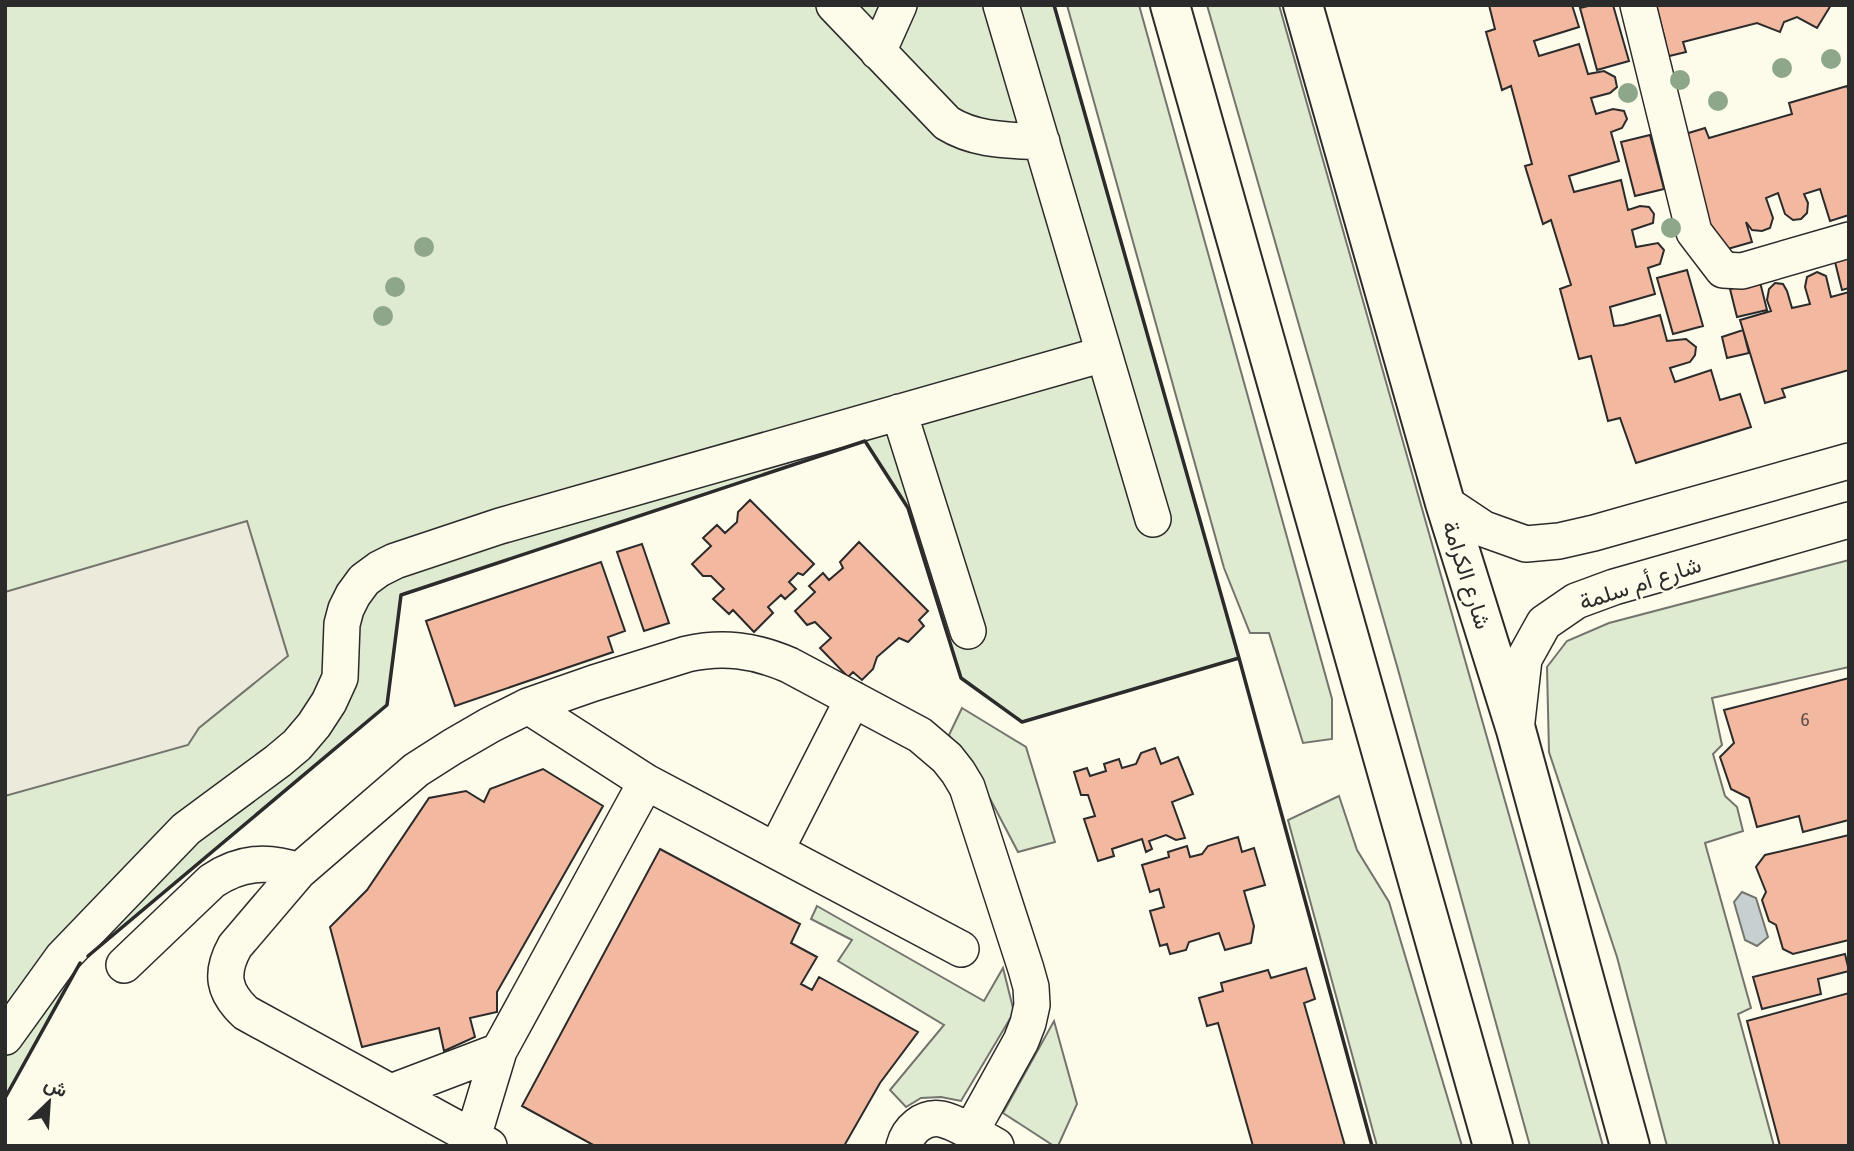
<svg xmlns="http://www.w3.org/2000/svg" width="1854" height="1151" font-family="'Fira Sans Condensed',Vazirmatn,sans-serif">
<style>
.green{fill:#deebd1;stroke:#74746e;stroke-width:2}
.parking{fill:#eceadb;stroke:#74746e;stroke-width:2}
.water{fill:#c7d0d0;stroke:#74746e;stroke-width:2}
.building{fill:#f2b8a0;stroke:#2b2b2b;stroke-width:2}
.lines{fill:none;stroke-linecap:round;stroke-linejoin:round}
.minor-casing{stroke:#2b2b2b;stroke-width:38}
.major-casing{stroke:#2b2b2b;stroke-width:42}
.minor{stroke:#fdfbea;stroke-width:35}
.major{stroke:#fdfbea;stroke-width:38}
.wall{stroke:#2b2b2b;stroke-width:3.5}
.tree{fill:#8ea78a}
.labels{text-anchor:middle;stroke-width:5;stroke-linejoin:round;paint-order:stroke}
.number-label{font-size:19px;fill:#5d4e48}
.street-label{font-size:23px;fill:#2b2b2b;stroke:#fdfbea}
</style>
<rect width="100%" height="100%" fill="#fdfbea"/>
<path class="green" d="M5,5H1054L1239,658L1022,722L961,678L908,508L865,441L401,595L387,705L80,962L5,1098Z
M1067,5H1139L1332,699V739L1303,743L1269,633H1250L1224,568Z
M1207,5H1279L1603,1146H1530L1397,666Z
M1849,560V667L1712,698L1722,745L1713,754L1725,796L1737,807L1743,831L1705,843L1751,1008L1738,1014L1774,1146H1667L1617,957L1549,752L1547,667L1567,641L1609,623Z
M962,708L1026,747L1055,842L1018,852L974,768L957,751L949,735Z
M1339,796L1357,850L1389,902L1462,1146H1377L1288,820Z
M817,906L984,1001L1003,968L1014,1012L961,1101L941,1097L921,1098L906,1107L890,1090L944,1025L838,961L852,940L811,919Z
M1054,1021L1077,1104L1058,1146H1054L1003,1113Z"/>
<path class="parking" d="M247,521L288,656L199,728L188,745L5,796V592Z"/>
<path class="water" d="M1742,892L1756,898L1768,937L1757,946L1745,940L1734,902Z"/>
<path class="building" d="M1489,5H1572L1579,27L1534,41L1539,56L1579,44L1588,74L1604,71L1615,77L1617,87L1610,93L1591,98L1596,114L1613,109L1624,111L1627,119L1622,128L1611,132L1619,161L1569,176L1574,192L1621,180L1628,210L1640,206L1649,207L1654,214L1653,223L1632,230L1636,247L1658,243L1664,250L1660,264L1648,268L1655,294L1610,307L1614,326L1623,325L1660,315L1667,341L1686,339L1696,347L1695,355L1690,362L1670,368L1675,382L1711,370L1720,400L1740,394L1751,427L1636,463L1620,418L1608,421L1591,356L1579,359L1560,289L1571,285L1551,220L1543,224L1525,166L1532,164L1511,86L1502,90L1486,32L1495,29Z
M1592,5H1613L1629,61L1597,70L1580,8Z
M1656,5H1831L1817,28L1797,17L1784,22L1780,32L1757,23L1683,42L1686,52L1661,58L1656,42L1665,40Z
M1847,86L1849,92V215L1830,221L1820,189L1804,194L1808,203L1807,213L1801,219L1793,220L1785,214L1778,193L1766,198L1773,218L1770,228L1762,231L1752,230L1746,222L1752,242L1717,252L1682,135L1705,128L1709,138L1792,114L1789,103Z
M1650,135L1664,189L1635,196L1621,142Z
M1849,254V288L1842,290L1834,258Z
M1687,270L1703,326L1673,334L1657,278Z
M1817,272L1826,276L1831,297L1849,292V370L1782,389L1785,397L1765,403L1740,320L1771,311L1767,300L1769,289L1775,283L1783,284L1787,291L1792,308L1810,304L1805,287L1807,277Z
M1760,282L1767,310L1737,317L1730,289Z
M1743,330L1749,353L1727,358L1722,337Z
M750,500L814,564L803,575L798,573L789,582L796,589L785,599L781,595L768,607L773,613L754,632L733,610L729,614L713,599L724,589L711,576H703L692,564L711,546L703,538L717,525L725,533L737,522L738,512Z
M859,542L928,611L919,620L924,626L908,642L899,638L877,657L873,669L862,680L853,672L848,677L820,648L831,638L815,622L807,625L795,611L815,592L809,586L823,573L829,580L843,568L840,562Z
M642,544L669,623L644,631L617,552Z
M601,562L625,631L608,637L613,652L455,706L426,621Z
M1849,678V820L1803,832L1799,816L1757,827L1749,798L1731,789L1720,757L1734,743L1724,710Z
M1155,748L1161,764L1178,757L1193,794L1172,802L1185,838L1176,840L1166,835L1149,841L1152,849L1146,852L1142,839L1112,849L1114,856L1098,861L1084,819L1095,816L1088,795H1081L1074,772L1087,768L1090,776L1106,771L1104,764L1119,759L1122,768L1136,764L1141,753Z
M543,769L603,806L497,992V1012L470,1018L475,1037L444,1051L439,1028L362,1047L330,927L367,890L429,798L466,791L484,802L490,789Z
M1849,835V940L1793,954L1783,949L1776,925L1769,921L1762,900L1766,892L1756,867L1765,855Z
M1238,837L1242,852L1254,848L1265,885L1244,891L1254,926L1251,943L1225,950L1219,933L1189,942L1186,950L1170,954L1167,944L1160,946L1150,911L1164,907L1159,889L1150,892L1142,865L1169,857L1168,852L1187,846L1190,857L1202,854L1208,846Z
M660,849L800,924L791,943L817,957L801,984L812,990L819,977L918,1032L880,1083L844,1146H595L522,1106Z
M1845,954L1849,971L1818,979L1821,994L1762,1009L1753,977Z
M1306,968L1315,999L1304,1003L1345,1146H1253L1218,1023L1207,1026L1199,998L1223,991L1221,983L1268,970L1271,978Z
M1849,993V1146H1780L1747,1021Z"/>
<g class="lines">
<defs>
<path id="minor" d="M834,5L947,123C976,141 1008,140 1042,142
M1001,5L1153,519
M1638,5L1694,232L1723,270L1742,271L1849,240
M878,52L899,5
M899,412L968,631
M1445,503L1484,529L1526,544L1559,541L1594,533L1849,461
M528,706L646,782L961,949
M1516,730L1524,659L1544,623L1576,601L1614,587L1849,520
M776,850L853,699
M124,965L212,881C240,862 267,860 299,871
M5,1037L62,958L186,829L278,761L297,745L314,725L329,702L340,678L342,624L346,609L353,595L364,580L379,569L395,561L500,526L1104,354
M391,1092L499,1051
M473,1137L499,1051L646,782
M489,1146L246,1013C223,992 220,973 235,946L299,871L416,770L452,747L490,725L528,706L594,683L687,654C723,646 754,650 789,665L920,735L947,758L958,772L967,787L1026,969L1031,987L1032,1005L1028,1023L1021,1041L970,1133
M904,1146C908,1130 923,1116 941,1119C956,1122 982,1138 996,1146"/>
<path id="major" d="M1170,5L1493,1146
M1303,5L1445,503L1516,730L1630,1146"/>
</defs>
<use href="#minor" class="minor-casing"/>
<use href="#major" class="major-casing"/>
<use href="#minor" class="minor"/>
<use href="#major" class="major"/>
<path class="wall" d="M1239,658L1372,1146
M88,956L387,705L401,595L865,441L908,508L961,678L1022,722L1239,658L1054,5
M5,1098L80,963"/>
</g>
<g class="tree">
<circle cx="1831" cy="59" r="10"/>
<circle cx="1782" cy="68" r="10"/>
<circle cx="1680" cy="80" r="10"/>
<circle cx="1628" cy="93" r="10"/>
<circle cx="1718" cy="101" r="10"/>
<circle cx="1671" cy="228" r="10"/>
<circle cx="424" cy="247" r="10"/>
<circle cx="395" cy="287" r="10"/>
<circle cx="383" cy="316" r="10"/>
</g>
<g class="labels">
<g class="number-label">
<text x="1805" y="726">6</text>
</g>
<g class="street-label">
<text transform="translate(1467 575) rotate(72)" y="8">شارع الكرامة</text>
<text transform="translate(1640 583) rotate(-18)" y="8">شارع أم سلمة</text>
</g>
</g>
<rect width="1854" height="1151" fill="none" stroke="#2b2b2b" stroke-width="14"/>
<g transform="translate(49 1102) rotate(25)" stroke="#fdfbea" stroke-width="5" paint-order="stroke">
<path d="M0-5L12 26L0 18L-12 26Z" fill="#2b2b2b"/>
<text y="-10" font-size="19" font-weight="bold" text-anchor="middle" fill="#2b2b2b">ش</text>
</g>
</svg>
